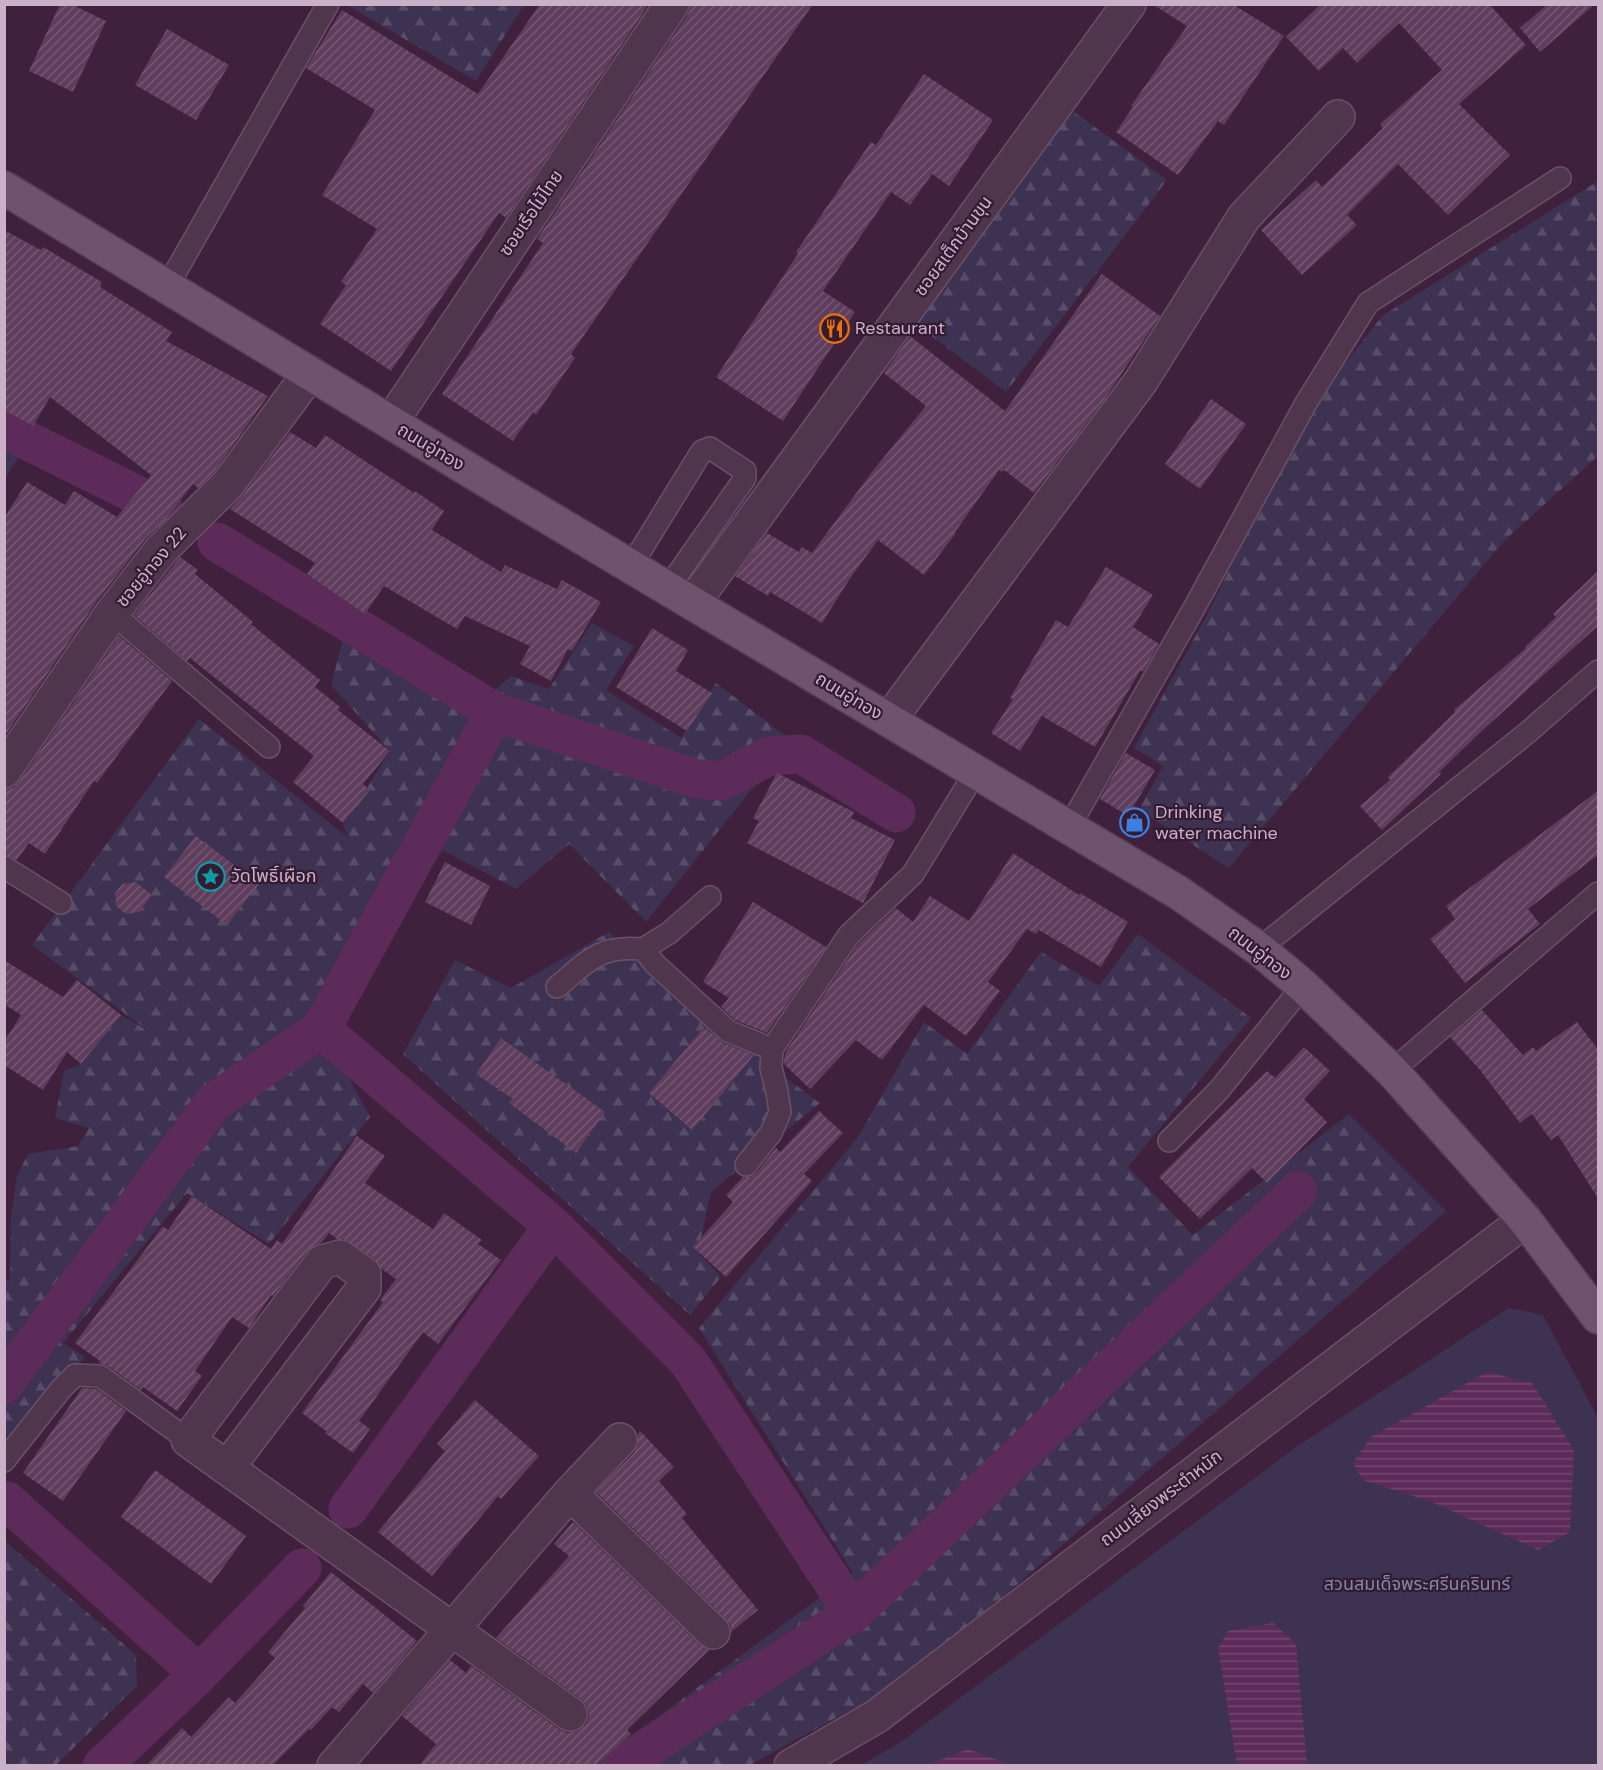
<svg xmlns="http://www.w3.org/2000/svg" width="1603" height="1770" font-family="'DM Sans','Noto Sans Thai',sans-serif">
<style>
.forest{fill:url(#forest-firs)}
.park{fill:#3d3251}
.water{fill:url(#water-rules)}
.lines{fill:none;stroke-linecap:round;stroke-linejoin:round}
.canal{stroke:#5d2b5a;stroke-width:39}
.building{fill:url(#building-hatch)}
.service-casing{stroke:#6a5168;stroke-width:24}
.minor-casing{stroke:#6a5168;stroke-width:36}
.tertiary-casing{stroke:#6a5168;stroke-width:36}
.primary-casing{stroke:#553c53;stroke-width:36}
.service{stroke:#4f364d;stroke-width:21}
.minor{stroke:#4f364d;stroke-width:33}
.tertiary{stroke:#4f364d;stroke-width:33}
.primary{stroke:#6f536e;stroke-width:33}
.labels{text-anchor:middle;stroke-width:4.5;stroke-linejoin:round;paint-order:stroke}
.street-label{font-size:18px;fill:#cab1c8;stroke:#341b32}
.poi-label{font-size:18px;fill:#cab1c8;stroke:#341b32;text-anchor:start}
.park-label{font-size:18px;fill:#7d8bac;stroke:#341b32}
</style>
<defs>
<pattern id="forest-firs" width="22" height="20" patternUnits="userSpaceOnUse" patternTransform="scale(1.5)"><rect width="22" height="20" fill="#3d3251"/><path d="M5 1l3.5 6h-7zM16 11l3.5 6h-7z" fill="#584d69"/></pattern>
<pattern id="water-rules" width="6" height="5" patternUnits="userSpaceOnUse" patternTransform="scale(1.5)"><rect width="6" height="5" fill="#5d2b5a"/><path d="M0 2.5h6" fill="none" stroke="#734770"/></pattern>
<pattern id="building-hatch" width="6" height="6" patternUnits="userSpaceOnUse" patternTransform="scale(1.5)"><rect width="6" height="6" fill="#5f3d5d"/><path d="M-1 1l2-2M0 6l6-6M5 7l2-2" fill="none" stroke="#755773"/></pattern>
</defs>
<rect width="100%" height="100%" fill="#3f213e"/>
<path class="forest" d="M347,5H524L476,81Z
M1062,103L1167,180L1006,392L909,319Z
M1598,181V456L1504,541L1229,868L1139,810L1163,766L1134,748L1207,615L1307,413L1382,316Z
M592,623L634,646L606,690L681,738L716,683L791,740L646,922L569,844L516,889L442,850L372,969L322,999L334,1050L370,1117L269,1244L187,1193L63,1343L85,1357L9,1436L4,1435V1281H10L11,1217L17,1176L28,1154L78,1146L89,1128L55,1118L64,1071L81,1064L121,1015L150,1032L32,945L199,719L350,839L343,826L390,751L331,685L343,640L488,696L511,676L549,689Z
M609,932C677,992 746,1050 820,1103L711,1192L698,1252L721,1277L690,1315L403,1054L455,960L511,988Z
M1138,934L1251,1018L1128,1167L1193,1235L1349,1114L1446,1211L912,1676L750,1765L591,1766L853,1573L699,1328L858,1137L924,1022L967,1054L1041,952L1099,986Z
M4,1540L136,1655L137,1686L56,1765H5Z"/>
<path class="park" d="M5,416L33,435L5,478Z
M1509,1308L1543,1315L1598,1418V1765L860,1766L902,1741L1299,1445Z"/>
<path class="water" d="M1487,1372L1532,1383L1574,1450L1570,1532L1538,1550L1432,1502L1363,1480L1353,1463L1371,1437Z
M1273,1623L1296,1644L1307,1765H1237L1218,1648L1228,1631Z
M968,1749L1005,1763L1006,1765H928Z"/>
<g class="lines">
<path class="canal" d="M4,429L163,508
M217,542L495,712L696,779L722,781L769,756L801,754L896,813
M321,1029L553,1226L688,1361L853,1613
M4,1384L214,1102L321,1029L495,712
M7,1501L199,1674
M348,1509L553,1226
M102,1766L199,1674L302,1568
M620,1766L853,1613L1298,1191"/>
</g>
<path class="building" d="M60,4H71L106,21L73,92L29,71Z
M540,4H649L506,218L499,213L391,371L320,324L346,285L341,282L377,229L322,195L375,110L306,68L342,10L478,94Z
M691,4H813L571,354L575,358L536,415L533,412L513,441L442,394L543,243L537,239L688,14Z
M1152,4H1232L1284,36L1224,125L1218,121L1178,175L1116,132L1133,107L1131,106L1187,26Z
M1321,4H1489L1526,45L1459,104L1510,155L1448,215L1398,164L1347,215L1357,225L1302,275L1261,230L1316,180L1322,187L1383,128L1380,124L1442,70L1399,23L1357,63L1343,48L1319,71L1286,37Z
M1548,4H1595L1540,52L1520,28Z
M167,29L229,65L196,120L135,85Z
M924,74L993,120L949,186L932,174L910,205L891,192L823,291L855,312L783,421L716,377L798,254L796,252L871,142L876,145Z
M4,230L41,250L43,247L102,282L100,287L172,332L166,341L268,396L214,472L198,488L193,484L164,521L146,538L97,601L4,737V518L27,482L65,505L74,491L117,517L151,475L50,397L33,426L4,410Z
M1102,274L1160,316L1104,400L1034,493L1004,470L1002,472L999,470L955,532L956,533L924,575L878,540L851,577L822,623L770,592L768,596L735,576L767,533L799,552L802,547L812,553L875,468L926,406L884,373L910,336L1005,411Z
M1211,399L1246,424L1200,489L1165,464Z
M290,432L316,448L325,435L414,493L415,491L444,511L432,530L501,572L505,565L557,589L562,580L601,602L572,651L568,649L551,681L520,664L530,646L465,616L457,629L384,586L365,614L307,574L315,563L230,509L243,495Z
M180,557L198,570L195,574L253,622L251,624L320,680L315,687L340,707L338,710L390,751L363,784L370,790L343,823L293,782L314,756L190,658L187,661L134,615Z
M1106,567L1153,595L1133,627L1159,644L1143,672L1140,671L1095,747L1042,716L1020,751L991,733L1013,699L1010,698L1056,620L1068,627Z
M1599,570V625L1486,727L1439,772L1441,774L1382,830L1360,806L1390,780L1388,777L1455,712L1454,710L1526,648L1525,647L1556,617L1553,614Z
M652,628L688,650L676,671L712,693L687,731L616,687Z
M119,636L172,681L97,783L94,781L45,854L29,843L17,860L4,854V789L13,788L19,782Z
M1126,753L1155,770L1128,816L1100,799Z
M777,773L854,812L851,818L895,840L863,903L747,843L759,821L753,818Z
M1599,790V854L1528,909L1540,924L1465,983L1430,939L1455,919L1446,906Z
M196,836L259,884L227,925L164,877Z
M1013,853L1079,895L1080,893L1128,922L1101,967L1039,930L1036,934L1027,929L988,982L1000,991L966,1036L924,1005L882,1060L856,1040L810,1089L784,1064L785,1053L859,943L896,908L913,922L930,896L969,921Z
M445,862L490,886L471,925L425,902Z
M135,882L152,895L139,912L126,914L116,906L115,893L123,884Z
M753,902L826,947L767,1033L735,1020L721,1007L729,998L703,982Z
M4,960L63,997L77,980L121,1015L81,1064L67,1052L43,1090L4,1065V1042L21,1015L4,1004Z
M1482,1010L1523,1055L1533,1047L1536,1051L1577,1022L1599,1051V1200L1558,1135L1551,1140L1532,1114L1520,1123L1481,1071L1450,1037Z
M704,1027L723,1043L754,1055L692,1130L649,1093Z
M501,1038L605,1112L576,1153L509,1103L513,1099L476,1074Z
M1304,1047L1330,1071L1304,1099L1327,1122L1267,1183L1252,1168L1200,1219L1159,1177L1267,1071L1275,1078Z
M819,1111L843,1133L804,1174L812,1181L726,1277L693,1247L733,1202L726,1195L743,1177H750L756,1173L776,1148L780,1152Z
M357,1136L385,1156L365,1183L433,1229L444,1213L482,1240L478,1244L501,1260L438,1344L423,1332L359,1421L370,1429L353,1453L325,1433L326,1431L302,1413L383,1302L380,1300L396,1279L382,1269L375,1259L344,1239H337L329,1233L321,1243L308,1250L273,1296L271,1295L249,1328L232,1317L195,1371L202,1376L177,1411L143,1387L141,1390L108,1366L99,1363L100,1361L75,1343L163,1226L168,1230L192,1196L271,1249L277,1240L282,1244Z
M82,1388L96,1389L126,1411L63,1501L23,1473Z
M475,1400L539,1456L501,1499L498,1496L432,1576L378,1532L445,1451L437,1444Z
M640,1431L674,1467L659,1481L687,1514L682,1518L758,1610L731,1632V1626L726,1619L596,1492L634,1453L638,1444V1434Z
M155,1470L246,1536L211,1584L121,1517Z
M573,1522L700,1645L709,1650L627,1730L631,1734L595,1766H419L436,1744L402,1716L450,1660L466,1673L471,1666L560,1730L568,1733L577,1731L586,1724L589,1715L587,1706L581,1699L496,1638L569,1556L554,1544Z
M331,1572L417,1641L373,1693L363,1684L339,1712L332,1707L311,1730L309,1729L272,1766H146L182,1728L191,1737L229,1697L235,1703L275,1658L268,1652L305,1608L303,1606Z"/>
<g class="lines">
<defs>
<path id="service" d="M167,287L328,4
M631,566L697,459L702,451L710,448L745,471V478L668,588
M112,613L269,747
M1069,827L1193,610L1306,403L1368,303L1560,178
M4,867L61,903
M643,949L669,933L710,897
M1259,949L1527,733L1598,671
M557,987C588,961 599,945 643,949L655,964L728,1031L772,1049
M1392,1071L1598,893
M1169,1141L1219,1090L1303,986
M746,1165L771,1133L780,1112L777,1092L771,1068L772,1049L849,935L913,874L976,771
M4,1461L61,1389L75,1375L100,1376L188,1440"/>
<path id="minor" d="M391,422L672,4
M693,603L1129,4
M889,720L1141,381L1244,217L1338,117
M4,771L112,613L161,550L228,484L310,373
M227,1468L364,1288V1274L340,1257L322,1262L188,1440L570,1714
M570,1493L713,1632
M334,1766L570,1493L620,1440"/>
<path id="tertiary" d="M791,1766L877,1716L1525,1220"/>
<path id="primary" d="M4,188L499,488L1179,893L1259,949L1303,986L1392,1071L1525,1220L1598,1317"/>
</defs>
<use href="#service" class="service-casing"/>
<use href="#minor" class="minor-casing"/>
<use href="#tertiary" class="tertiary-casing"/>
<use href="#primary" class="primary-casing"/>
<use href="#service" class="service"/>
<use href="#minor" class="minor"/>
<use href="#tertiary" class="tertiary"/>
<use href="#primary" class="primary"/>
</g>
<defs>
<symbol id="restaurant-ring" viewBox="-11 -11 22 22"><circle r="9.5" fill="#341b32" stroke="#e8710a" stroke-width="1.5"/><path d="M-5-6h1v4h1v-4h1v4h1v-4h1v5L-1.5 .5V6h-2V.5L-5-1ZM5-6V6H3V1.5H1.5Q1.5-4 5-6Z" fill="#e8710a"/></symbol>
<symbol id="shop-ring" viewBox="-11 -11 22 22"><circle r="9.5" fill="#341b32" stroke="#3f7fe0" stroke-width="1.5"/><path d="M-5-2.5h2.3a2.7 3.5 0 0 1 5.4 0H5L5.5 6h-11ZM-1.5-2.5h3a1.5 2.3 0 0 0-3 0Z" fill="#3f7fe0"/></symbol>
<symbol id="sight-ring" viewBox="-11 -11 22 22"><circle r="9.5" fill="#341b32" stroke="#0f9aa8" stroke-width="1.5"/><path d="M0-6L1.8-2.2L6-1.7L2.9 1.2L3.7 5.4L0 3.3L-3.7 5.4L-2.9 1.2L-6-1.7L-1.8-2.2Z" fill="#0f9aa8"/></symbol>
</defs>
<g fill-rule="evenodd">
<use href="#restaurant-ring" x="818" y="312" width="33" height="33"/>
<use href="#shop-ring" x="1118" y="806" width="33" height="33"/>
<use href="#sight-ring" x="194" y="860" width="33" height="33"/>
</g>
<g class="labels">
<g class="street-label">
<text transform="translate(531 213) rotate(-56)" y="6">ซอยเรือไม้ไทย</text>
<text transform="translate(953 246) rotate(-54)" y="6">ซอยสเต็กบ้านขุน</text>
<text transform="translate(431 447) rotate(31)" y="6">ถนนอู่ทอง</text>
<text transform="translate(151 567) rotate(-50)" y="6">ซอยอู่ทอง 22</text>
<text transform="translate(849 696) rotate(31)" y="6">ถนนอู่ทอง</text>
<text transform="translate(1260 953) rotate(38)" y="6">ถนนอู่ทอง</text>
<text transform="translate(1161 1498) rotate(-37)" y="6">ถนนเลี่ยงพระตำหนัก</text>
</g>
<g class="poi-label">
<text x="855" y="334">Restaurant</text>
<text x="1155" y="818">Drinking<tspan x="1155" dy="21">water machine</tspan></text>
<text x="231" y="882">วัดโพธิ์เผือก</text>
</g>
<g class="park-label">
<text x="1417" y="1590">สวนสมเด็จพระศรีนครินทร์</text>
</g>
</g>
<rect width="1603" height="1770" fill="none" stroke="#cab1c8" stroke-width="12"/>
</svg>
